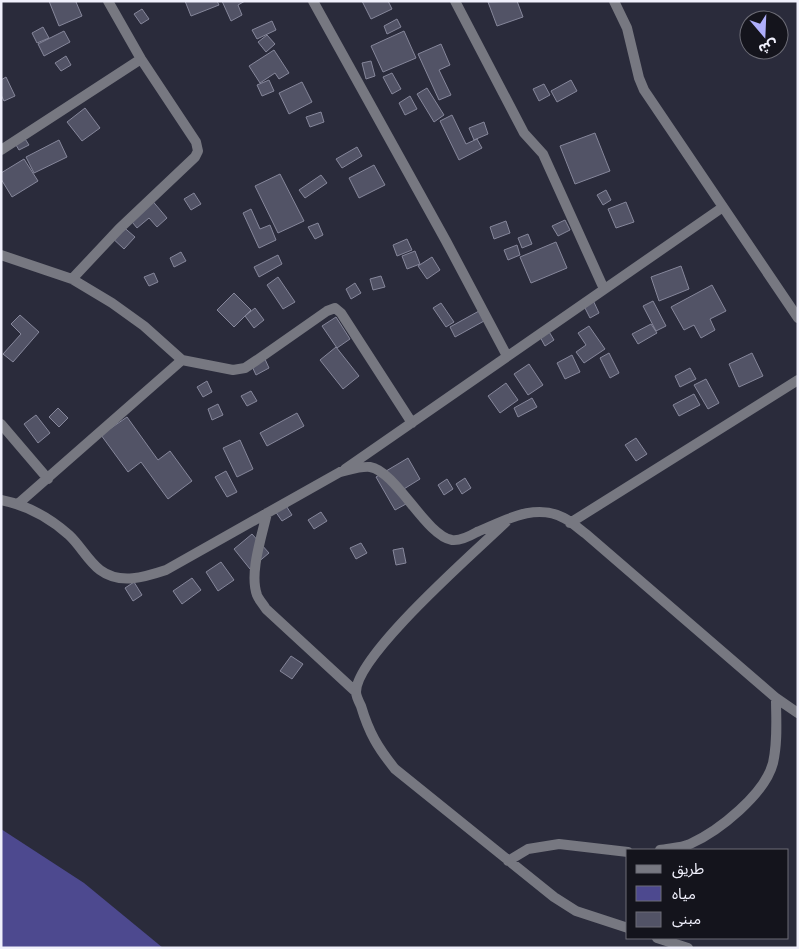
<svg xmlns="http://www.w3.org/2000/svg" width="799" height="949" font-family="'PT Sans','Noto Sans Arabic',sans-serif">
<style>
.water{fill:#4d498f}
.building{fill:#525366;stroke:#86879b}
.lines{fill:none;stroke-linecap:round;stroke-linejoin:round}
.street{stroke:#777881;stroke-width:10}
</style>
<rect width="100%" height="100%" fill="#2a2b3b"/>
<path class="water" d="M1,829L84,883L163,948H1Z"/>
<path class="building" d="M49,1H79L76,2L82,16L59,26Z
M185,1H217L219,5L191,16Z
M222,1H245L238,5L242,15L231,21Z
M362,1H388L392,9L371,19Z
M517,1L523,17L497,26L488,2Z
M142,9L149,19L141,24L134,14Z
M397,19L401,27L387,34L384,26Z
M272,21L276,30L257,39L252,30Z
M43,27L49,38L37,43L32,33Z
M64,31L70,42L44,56L38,44Z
M404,31L416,58L383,72L371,46Z
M267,35L275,44L266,52L258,42Z
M441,44L450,65L439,70L451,95L439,100L418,54Z
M274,50L289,73L279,79L275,73L260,83L249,66Z
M66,56L71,65L61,71L55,63Z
M371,61L375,76L366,79L362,63Z
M392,73L401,89L392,94L383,77Z
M6,77L15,96L4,101L1,95V80Z
M269,80L274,91L262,96L257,85Z
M571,80L577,91L557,102L551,91Z
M302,82L312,102L289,114L279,93Z
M544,84L550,95L539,101L533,89Z
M427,88L444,115L434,122L417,94Z
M410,96L417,109L405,115L399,103Z
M85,108L100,128L82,141L67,122Z
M321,112L324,122L310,127L306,117Z
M452,115L466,144L477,139L482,148L459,160L440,121Z
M484,122L488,134L474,140L469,128Z
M595,133L610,171L575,184L560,146Z
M22,134L29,145L19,150L13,140Z
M59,140L67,157L34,173L26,157Z
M357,147L362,156L342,168L336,159Z
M24,159L38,181L12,197L1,179V173Z
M374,165L385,185L359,198L349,178Z
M280,174L304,221L278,233L255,186Z
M321,175L327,183L305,198L299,190Z
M606,190L611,200L603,205L597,195Z
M194,193L201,204L191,210L184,199Z
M150,198L167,218L157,227L149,218L137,228L128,217Z
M626,202L634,222L616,228L608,209Z
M251,209L260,229L270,225L276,240L259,248L243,213Z
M565,220L570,230L558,236L552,226Z
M506,221L510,233L494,239L490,227Z
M318,223L323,235L315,239L308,227Z
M120,224L135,237L124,249L109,235Z
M528,234L532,244L522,248L518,238Z
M407,239L412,250L397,256L393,245Z
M556,242L567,268L531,283L520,257Z
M517,245L520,255L508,260L504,250Z
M415,251L420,264L407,269L402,256Z
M181,252L186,261L174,267L170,258Z
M278,255L282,264L259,277L254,267Z
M432,257L440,270L427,279L418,266Z
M681,266L689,289L659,301L651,277Z
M154,273L158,282L149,286L144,277Z
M381,276L385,287L373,290L370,279Z
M278,277L295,302L283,309L267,285Z
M355,283L361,293L351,299L346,289Z
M712,285L726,311L710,319L715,330L701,338L694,325L684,330L671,307Z
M234,293L251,310L234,327L217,310Z
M592,298L599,313L590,318L582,302Z
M653,301L666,326L656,331L643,306Z
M441,303L454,322L446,327L433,308Z
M255,308L264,320L254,328L245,316Z
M479,311L484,321L455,337L450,327Z
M20,315L39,332L13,362L3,354L21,334L11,324Z
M336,317L350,339L337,348L322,326Z
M651,324L657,333L638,344L632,334Z
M589,326L605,349L584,363L576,352L586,345L578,333Z
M548,330L554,340L545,346L539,335Z
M336,347L359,376L343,389L320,360Z
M609,353L619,373L610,378L600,358Z
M752,353L763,376L739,387L729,364Z
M572,355L580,372L565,379L557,363Z
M264,357L269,368L256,375L251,364Z
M529,364L543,385L528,395L514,374Z
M690,368L696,379L680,387L675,376Z
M706,379L719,403L708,409L694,385Z
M207,381L212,392L203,397L197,387Z
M506,383L518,400L500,413L488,396Z
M251,391L257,401L247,406L241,396Z
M694,394L700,405L679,416L673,405Z
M532,398L537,407L518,417L514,408Z
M218,404L223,415L212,420L208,409Z
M58,408L68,418L59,427L49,417Z
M297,413L304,426L267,446L260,433Z
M36,415L50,433L38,443L24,424Z
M127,417L158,460L170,451L192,481L168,499L141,462L128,472L101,435Z
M636,438L647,454L636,461L625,445Z
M240,440L253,469L237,477L223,448Z
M408,458L420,479L399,492L406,504L395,510L376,477Z
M226,471L237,492L227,497L215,477Z
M465,478L471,488L462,494L456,484Z
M447,479L453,489L444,495L438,485Z
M285,504L292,515L282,521L275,511Z
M321,512L327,521L314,529L308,520Z
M252,534L269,553L250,569L234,549Z
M361,543L367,553L356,559L350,548Z
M403,548L406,563L396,565L393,550Z
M221,562L234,580L218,591L206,572Z
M192,578L201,590L182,604L173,591Z
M134,582L142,595L133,601L125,588Z
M291,656L303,664L292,679L280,671Z"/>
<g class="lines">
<path class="street" d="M313,1L446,241L507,356
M455,1L524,133L543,154L604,289
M614,1L627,28L639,78L644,90L798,318
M1,150L141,59
M1,255L72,279L112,303L144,326L182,360L233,370L245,368L257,360L327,311L335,308L341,313L412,423
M72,279L119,229L195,157L198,151L196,142L141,59L108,1
M1,424L48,479
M345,469L723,207
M1,500C26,505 50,518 69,535C80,545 88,561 100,570C120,585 145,577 166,570L340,472C349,470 361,466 370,467C396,471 426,536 452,540C460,541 470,536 477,532C504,521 535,502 564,518C572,522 579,529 586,534L776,698L798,713
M19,503L182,360
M267,513C262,536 249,573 257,595C259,600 263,604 266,609L356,692
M506,522C476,551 356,655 356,692C356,696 359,702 361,706C369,733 378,748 395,769L554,897L576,911L628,928
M570,523L798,380
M660,850C669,848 681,848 690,844C719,831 765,794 773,763C778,741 776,719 776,698
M508,861L528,849L559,844L628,852
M657,938L688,948"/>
</g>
<rect width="799" height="949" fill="none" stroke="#f0f0fc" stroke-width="5"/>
<rect x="626" y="849" width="162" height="90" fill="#14141c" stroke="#6c6c76"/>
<rect x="636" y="865" width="25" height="8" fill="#777881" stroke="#6c6c76"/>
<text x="672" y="874" font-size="15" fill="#f0f0fc">طريق</text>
<rect x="636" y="886" width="25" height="15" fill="#4d498f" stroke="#6c6c76"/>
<text x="672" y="899" font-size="15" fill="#f0f0fc">مياه</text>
<rect x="636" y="912" width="25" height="15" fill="#525366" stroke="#6c6c76"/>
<text x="672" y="924" font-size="15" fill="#f0f0fc">مبنى</text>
<g transform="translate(764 35) rotate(161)"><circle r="24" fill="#14141c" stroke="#6c6c76"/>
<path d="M0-4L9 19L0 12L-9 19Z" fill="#aeaefb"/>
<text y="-8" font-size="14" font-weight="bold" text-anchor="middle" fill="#f0f0fc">ش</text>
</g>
</svg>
